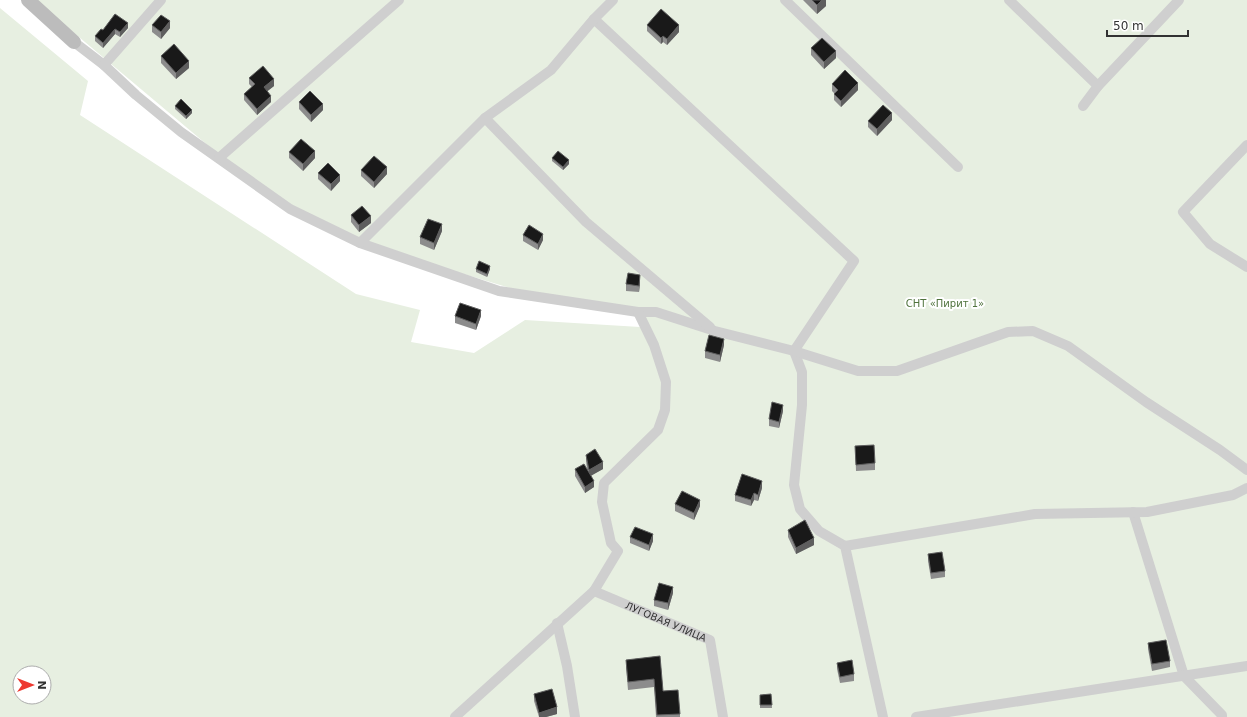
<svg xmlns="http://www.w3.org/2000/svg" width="1247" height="717" font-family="'DejaVu Sans',sans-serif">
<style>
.green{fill:#e7efe1;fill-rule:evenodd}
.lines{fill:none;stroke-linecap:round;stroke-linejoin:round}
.street{stroke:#cfcfcf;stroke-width:10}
.secondary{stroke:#bcbcbc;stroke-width:14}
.wall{fill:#8c8c8c}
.shaded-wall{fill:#5e5e5e}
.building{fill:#191919;stroke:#5e5e5e}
.labels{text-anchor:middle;stroke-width:4;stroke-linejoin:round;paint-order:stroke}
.park-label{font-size:10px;fill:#4f723c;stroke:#fff}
.street-label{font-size:10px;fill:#323232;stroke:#fff}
</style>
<rect width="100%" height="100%" fill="#fff"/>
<path class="green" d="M35,0H1247V717H0V8L88,81L80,115L356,294L420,310L411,342L474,353L525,320L640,327L638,310L523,292L375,247L288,204L211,148ZM20,673H44V697H20Z"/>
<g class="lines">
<g class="street">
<path d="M785,0L958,167"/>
<path d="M1009,0L1098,86"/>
<path d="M594,19L854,261L794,351L802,372V405L794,485L800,509L819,531L845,546L883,717"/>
<path d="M74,42L104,65L136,95L181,132L290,209L360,243L499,291L638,312H656L715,331L794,351L858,371H897L1008,332L1033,331L1068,346L1146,402L1220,450L1247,470"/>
<path d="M104,65L161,0"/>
<path d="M1083,106L1098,86L1179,0"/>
<path d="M485,118L586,222L710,327"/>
<path d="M1247,145L1183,212L1210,244L1247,267"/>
<path d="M219,158L399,0"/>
<path d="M360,243L485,118L551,70L594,19L613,0"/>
<path d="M1133,512L1184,676L1222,715V717"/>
<path d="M845,546L1035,514L1147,512L1233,495L1247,488"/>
<path id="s1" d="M594,591L710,640L723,717"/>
<path d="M557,623L567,666L575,717"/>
<path d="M455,717L594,591L618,551L611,543L602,502L604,483L658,430L665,410L666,382L654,345L638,312"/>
<path d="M916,717L1247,666"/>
</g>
<path class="secondary" d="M28,0L74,42"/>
</g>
<path class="wall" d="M803,0H826V6L817,14Z
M115,14L128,28L120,37L115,34L103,48L95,41V36L103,30Z
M152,25L170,28L161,39L152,32Z
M647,25L679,32L667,45L663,42L661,44L647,31Z
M811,48L836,58L824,69L811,55Z
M161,56L189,68L176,79L161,63Z
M249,78L274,86L267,91L271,102L257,115L244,100V94L252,87L249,84Z
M832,84L858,90L841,107L834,100V93L832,91Z
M299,102L323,110L311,122L299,109Z
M175,106L192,113L186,119L175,109Z
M892,120L877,136L868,127V121Z
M289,152L315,158L303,171L289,158Z
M552,158L569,164L563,170L552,161Z
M361,170L387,174L374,188L361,176Z
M318,173L340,181L331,191L318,179Z
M351,215L371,223L359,232L351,222Z
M442,231L434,250L420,244V237Z
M523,235L543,240L538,250L523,241Z
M476,269H490L487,277L476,272Z
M640,282L639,292L626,291V284Z
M455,316H481L476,330L455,323Z
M724,345L720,362L705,358V351Z
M783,411L779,428L769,426V419Z
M855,446L875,463V470L856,471Z
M586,455L603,469L591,475L594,487L585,493L575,476V469H587L586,461Z
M762,488L758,501L754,500L751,506L735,501V495Z
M675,504L700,506L694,520L675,511Z
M788,530L814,545L796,554L788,537Z
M630,537L653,541L649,551L630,543Z
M928,554L945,571V577L931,579L928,561Z
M673,593L668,610L654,606V600Z
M1148,643L1170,661V667L1152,671L1148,649Z
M660,656L663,691L680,714V717H656L654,687L628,690L626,667V660Z
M837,663L854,674V681L840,683L837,669Z
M534,694L557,714L546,717H539L534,701Z
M771,694L772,708H760V695Z"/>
<path class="shaded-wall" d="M822,0H826V6L817,14V5Z
M170,21V28L161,39V32Z
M128,23V28L120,37V32Z
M679,25V32L667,45V39Z
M115,29V34L103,48V43Z
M663,36V42L661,44V38Z
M836,51V58L824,69V62Z
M189,61V68L176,79V73Z
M274,79V86L264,94V87Z
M858,83V90L841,107V101Z
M271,96V102L257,115V109Z
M323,104V110L311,122V115Z
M192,110V113L186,119V116Z
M892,113V120L877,136V129Z
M315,151V158L303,171V164Z
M569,160V164L563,170V167Z
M387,167V174L374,188V182Z
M340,175V181L331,191V184Z
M371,216V223L359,232V225Z
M442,224V231L434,250V243Z
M543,234V240L538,250V244Z
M490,266V269L487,277V274Z
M640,275V282L639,292V286Z
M481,310V316L476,330V324Z
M724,339V345L720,362V355Z
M783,405V411L779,428V422Z
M603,462V469L589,477V470Z
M594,481V487L585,493V487Z
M762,481V488L758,501V495Z
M754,493V500L751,506V500Z
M700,500V506L694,520V513Z
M653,534V541L649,551V545Z
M814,538V545L796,554V548Z
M673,587V593L668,610V603Z
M557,707V714L546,717H539V713Z"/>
<path class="building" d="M812,0H822L817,5Z
M661,9L679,25L667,39L663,36L661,38L647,25Z
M115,14L128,23L120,32L115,29L103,43L95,36L101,29L103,30Z
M161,15L170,21L161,32L152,25Z
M822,38L836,51L824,62L811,48Z
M174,44L189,61L176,73L161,56Z
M263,66L274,79L264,87L271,96L257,109L244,94L255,84L249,78Z
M845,70L858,83L841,101L834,94L838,90L832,84Z
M310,91L323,104L311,115L299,102Z
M181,99L192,110L186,116L175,106Z
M883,105L892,113L877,129L868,121Z
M301,139L315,151L303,164L289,152Z
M558,151L569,160L563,167L552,158Z
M374,156L387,167L374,182L361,170Z
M328,163L340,175L331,184L318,173Z
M362,206L371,216L359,225L351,215Z
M428,219L442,224L434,243L420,237Z
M529,225L543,234L538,244L523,235Z
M479,261L490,266L487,274L476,269Z
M628,273L640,275L639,286L626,284Z
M460,303L481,310L476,324L455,316Z
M709,335L724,339L720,355L705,351Z
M772,402L783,405L779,422L769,419Z
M874,445L875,463L856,465L855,446Z
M595,449L603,462L589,470L586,455Z
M584,464L594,481L585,487L575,469Z
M742,474L762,481L758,495L754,493L751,500L735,495Z
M682,491L700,500L694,513L675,504Z
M805,520L814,538L796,548L788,530Z
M635,527L653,534L649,545L630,537Z
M942,552L945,571L931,573L928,554Z
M659,583L673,587L668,603L654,600Z
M1166,640L1170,661L1152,664L1148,643Z
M660,656L663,691L678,690L680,714L657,715L654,679L628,682L626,660Z
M852,660L854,674L840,677L837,663Z
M552,689L557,707L539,713L534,694Z
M771,694L772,705H760V695Z"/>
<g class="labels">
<g class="park-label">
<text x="945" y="307">СНТ «Пирит 1»</text>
</g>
<g class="street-label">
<text dy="4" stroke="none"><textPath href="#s1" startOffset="78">ЛУГОВАЯ УЛИЦА</textPath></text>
</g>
</g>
<g transform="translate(32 685) rotate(90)"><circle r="19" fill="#ffffff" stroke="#adadad"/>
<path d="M0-3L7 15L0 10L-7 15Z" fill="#ee3830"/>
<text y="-6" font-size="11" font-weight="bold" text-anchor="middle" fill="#323232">N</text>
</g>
<path d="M1107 30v6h81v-6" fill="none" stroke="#323232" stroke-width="2"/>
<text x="1113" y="30" font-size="12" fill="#323232" stroke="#ffffff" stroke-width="3" paint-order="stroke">50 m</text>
</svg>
